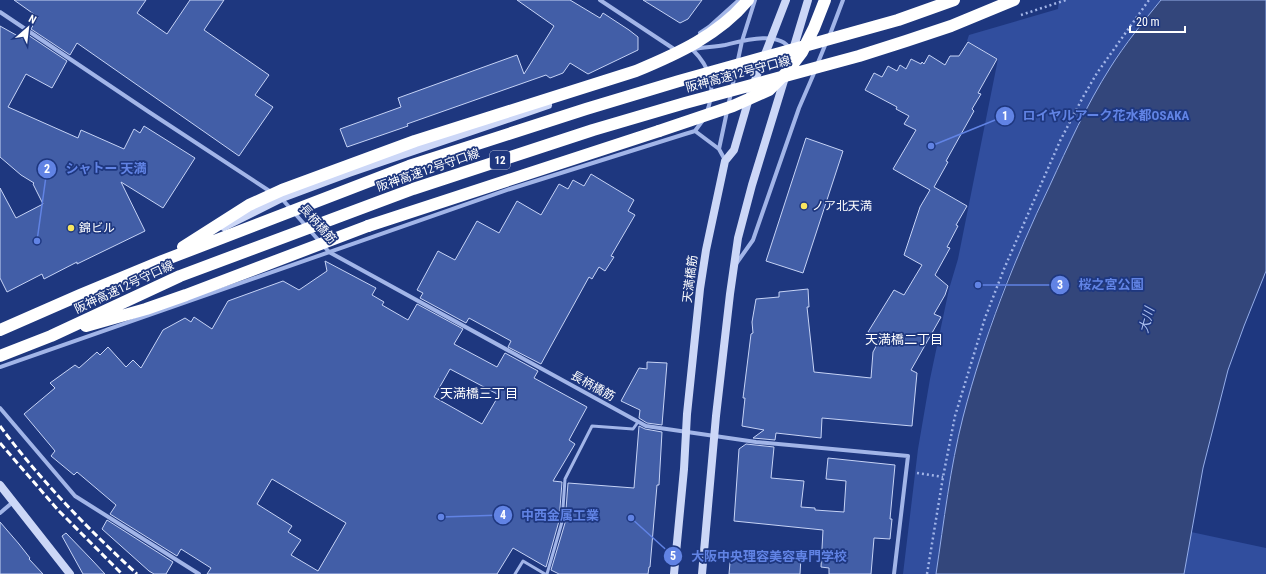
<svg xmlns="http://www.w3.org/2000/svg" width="1266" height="574" font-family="'Roboto Condensed','Noto Sans JP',sans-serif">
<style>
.green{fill:#314e9e}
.water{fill:#33467b;stroke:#95aeea}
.building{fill:#425ea7;stroke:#c6d3f6;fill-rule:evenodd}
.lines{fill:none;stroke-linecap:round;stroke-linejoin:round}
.path{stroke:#a2b5e8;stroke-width:2.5;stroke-dasharray:2 3;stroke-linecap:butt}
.lane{stroke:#a2b5e8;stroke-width:3}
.street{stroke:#a2b5e8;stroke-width:4}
.secondary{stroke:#ccd7f7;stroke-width:8}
.highway{stroke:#fff;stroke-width:12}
.rail{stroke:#fff;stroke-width:3;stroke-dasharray:7 3;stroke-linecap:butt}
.highway-bridge{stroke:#fff;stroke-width:12}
.poi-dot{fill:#f8e660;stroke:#1e377f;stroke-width:1.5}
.labels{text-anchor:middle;stroke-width:3.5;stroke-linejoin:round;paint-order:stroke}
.shield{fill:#1e377f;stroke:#bcc3d9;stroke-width:1}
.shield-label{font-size:11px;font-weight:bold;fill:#fff}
.street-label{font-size:12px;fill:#fff;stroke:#1e377f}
.poi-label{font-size:12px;fill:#fff;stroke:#1e377f;text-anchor:start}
.water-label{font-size:13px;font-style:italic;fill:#adc0f0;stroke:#1e377f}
.neighbourhood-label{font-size:13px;fill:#fff;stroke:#1e377f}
.leader{fill:none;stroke:#6183e4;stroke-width:1.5}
.callout-dot{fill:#6183e4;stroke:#1e377f;stroke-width:1.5}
.mark-label{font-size:12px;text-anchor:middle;font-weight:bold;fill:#fff}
.callout-label{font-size:13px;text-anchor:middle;font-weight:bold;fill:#6183e4;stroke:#1e377f;stroke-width:3.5;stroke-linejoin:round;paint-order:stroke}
</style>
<rect width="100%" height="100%" fill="#1e377f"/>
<path class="green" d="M1059,0H1161L1135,33L1069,145L1038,210L1007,280L990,326L963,417L949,483L936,574H903L918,449L930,379L949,289L958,259L998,59L967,41L969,35L1058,9Z
M1191,532L1266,548V574H1184Z"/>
<path class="water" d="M1161,0H1266V271L1244,326L1228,370L1203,468L1184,574H936C944,521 950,468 963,417C984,336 1014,260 1050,185C1068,146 1087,104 1110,68C1125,44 1143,22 1161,0Z"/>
<path class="building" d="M14,0H146L137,13L167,34L190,0H224L204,30L269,75L255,95L273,107L239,156L77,43L70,55L31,29L38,17Z
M517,0H570L600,18L603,13L629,30L638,37V50L588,74L570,63L563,73L550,78L546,75L407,124L408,126L347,147L340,129L401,107L398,98L517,55L524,74L554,26Z
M643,0H702L688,19L680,23Z
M0,26L25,40L28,35L67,61L52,88L26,74L8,107L78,138L81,130L124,149L134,129L140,133L144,126L195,158L163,208L121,182L145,231L77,264V262L44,279L42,274L7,292L0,278V188L16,218L43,204L33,184L34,183L21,175L0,157Z
M968,42L997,59L978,93L981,94L972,109L974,111L946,161L948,162L934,187L967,206L956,225L958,226L947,247L950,248L935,275L948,286L945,295L934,314L941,317L911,370L917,373L912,426L822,418L821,438L776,433L775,440L753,438L764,430L742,426L745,398H743L751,334L753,333L752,322L756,299L779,297V292L808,289L809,307H807L814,372L871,378L873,352L880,339L868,332L894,290L904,295L922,265L904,255L920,207L930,190L893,169L916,130L904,124L909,116L896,109L897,107L865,90L874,73L882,77L888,66L897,71L900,65L906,69L911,59L921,64L922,62L924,64L929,55L945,65L950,56H959Z
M806,138L843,151L803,273L766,261Z
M591,174L634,200L628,211L635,215L611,256L614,257L605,271L599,267L592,279L589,277L541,364L508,347L511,341L469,318L466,323L420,298L423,293L417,290L438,251L455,260L477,221L499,233L517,201L541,215L559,184L568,189L573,180L584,186Z
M325,261L376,288L372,295L384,302L382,305L408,320L417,304L463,329L454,344L497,367L505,353L538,371L534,378L587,407L569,440L575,444L553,481L562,482L559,521L546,567L513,548L497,574H207L211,568L181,549L177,556L110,514L116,505L77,472L74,475L51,456L55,451L24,414L55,388L50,383L75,365L79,368L97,352L100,355L108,347L126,367L133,360L141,368L163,330L185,318L191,322L194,317L212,329L228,301L283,281L299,290L327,271ZM450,369L499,395L482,424L434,397ZM272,479L346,523L318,571L291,555L301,540L288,532L292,526L257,504Z
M647,362L667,363L662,425L647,423L639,418L640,410L621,401L639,368L647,369Z
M639,426L645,429L662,432L659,485H657L650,567H649L648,574H559L551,570L565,523L568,483L634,488Z
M746,444L774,447L771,478L804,481L801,507L815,508V510L844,512L846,481L826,479L828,458L895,465L890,519H892L890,539L874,538L871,574H829V568L821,567L823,530L734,521L739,449Z
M107,520L173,562L166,574H154L149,571L102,529Z
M0,522L19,544L30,558L29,559L43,574H0Z
M66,533L92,560L105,574H83L62,536Z
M731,551L801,557L800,574H729Z"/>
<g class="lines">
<path class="path" d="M1021,15L1066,0
M917,473L943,477
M927,574L943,477L955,416L985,318L1004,269L1060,141L1083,97L1097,73L1149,0"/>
<path class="lane" d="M515,574L523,561L545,574
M547,574L562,522L565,479L592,426L633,429L638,422"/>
<path class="street" d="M600,0L674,49H677
M0,12L149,112L271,192
M700,33L709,27L739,0
M829,37L843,0
M692,49C711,68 716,86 707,112
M694,49C704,47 715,47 725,45C742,41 779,30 790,49
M817,65L826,43
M695,131L703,120
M725,160L719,149L742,41L755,0
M282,199L329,252L646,426L756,442L908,456L894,574
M736,264L753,240L799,108L815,71
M0,367L510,189L685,134L695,131L719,149
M0,408L75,496L199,574
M0,513L13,502"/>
<path class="secondary" d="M792,53L808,0
M224,227L282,198L349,173L548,105
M0,485L70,574
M674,574L684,469L687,414L700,289L706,250L725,161L734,150L752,88L786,0
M702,574L716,416L730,294L738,238L752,185L786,74"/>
<path class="highway" d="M368,226L659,131"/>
<path class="rail" d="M0,426C40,480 88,529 137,574
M0,443L58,510L122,574"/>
<path class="highway-bridge" d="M659,131L733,106L769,90L786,73L802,52L814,28L825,0
M183,247L249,205L282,190L415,141L636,71C677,54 719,35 748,0
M86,326L146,309L186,295L368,226
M0,330L80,295L162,261L409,166L586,109L679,81L898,20L954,0
M0,356L51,336L180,276L413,189L593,130L685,103L859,56L906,41L951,26L1014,0"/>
</g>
<g class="poi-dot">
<circle cx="804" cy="206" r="4"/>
<circle cx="71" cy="228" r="4"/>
</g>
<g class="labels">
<rect class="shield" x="490" y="151" width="20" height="18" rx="3"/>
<g class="shield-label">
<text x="500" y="164">12</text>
</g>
<g class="street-label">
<text transform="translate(738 74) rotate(-15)" y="4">阪神高速12号守口線</text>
<text transform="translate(428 170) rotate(-19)" y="4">阪神高速12号守口線</text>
<text transform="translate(318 224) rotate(48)" y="4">長柄橋筋</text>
<text transform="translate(690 279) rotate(-83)" y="4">天満橋筋</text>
<text transform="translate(124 287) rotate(-25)" y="4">阪神高速12号守口線</text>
<text transform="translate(593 386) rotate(29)" y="4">長柄橋筋</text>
</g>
<g class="poi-label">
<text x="812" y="210">ノア北天満</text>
<text x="79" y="232">錦ビル</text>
</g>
<g class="water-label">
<text transform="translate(1146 320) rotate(-75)" y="5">大川</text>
</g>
<g class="neighbourhood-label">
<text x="904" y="344">天満橋二丁目</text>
<text x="479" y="398">天満橋三丁目</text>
</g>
</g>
<path class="leader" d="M931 146L1005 116M37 241L47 169M978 285L1060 285M441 517L503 515M631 518L673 556"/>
<g class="callout-dot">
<circle cx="931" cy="146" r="4"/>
<circle cx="37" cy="241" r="4"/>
<circle cx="978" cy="285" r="4"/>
<circle cx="441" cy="517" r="4"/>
<circle cx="631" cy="518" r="4"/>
<circle cx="1005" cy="116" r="10"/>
<circle cx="47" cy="169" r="10"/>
<circle cx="1060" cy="285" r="10"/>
<circle cx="503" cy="515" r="10"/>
<circle cx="673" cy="556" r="10"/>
</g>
<g class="mark-label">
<text x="1005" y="120">1</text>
<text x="47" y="173">2</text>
<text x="1060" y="289">3</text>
<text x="503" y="519">4</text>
<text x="673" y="560">5</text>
</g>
<g class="callout-label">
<text x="1106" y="120">ロイヤルアーク花水都OSAKA</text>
<text x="106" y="173">シャトー 天満</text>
<text x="1111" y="289">桜之宮公園</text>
<text x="560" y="520">中西金属工業</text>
<text x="769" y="561">大阪中央理容美容専門学校</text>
</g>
<g transform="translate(28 28) rotate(28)" stroke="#1e377f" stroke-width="3" paint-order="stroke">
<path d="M0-3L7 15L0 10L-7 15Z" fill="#ffffff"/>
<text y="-6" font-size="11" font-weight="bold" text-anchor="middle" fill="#ffffff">N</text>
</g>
<path d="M1130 26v6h55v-6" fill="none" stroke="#ffffff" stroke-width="2"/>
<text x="1136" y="26" font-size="12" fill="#ffffff" stroke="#1e377f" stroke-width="3" paint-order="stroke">20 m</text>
</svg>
